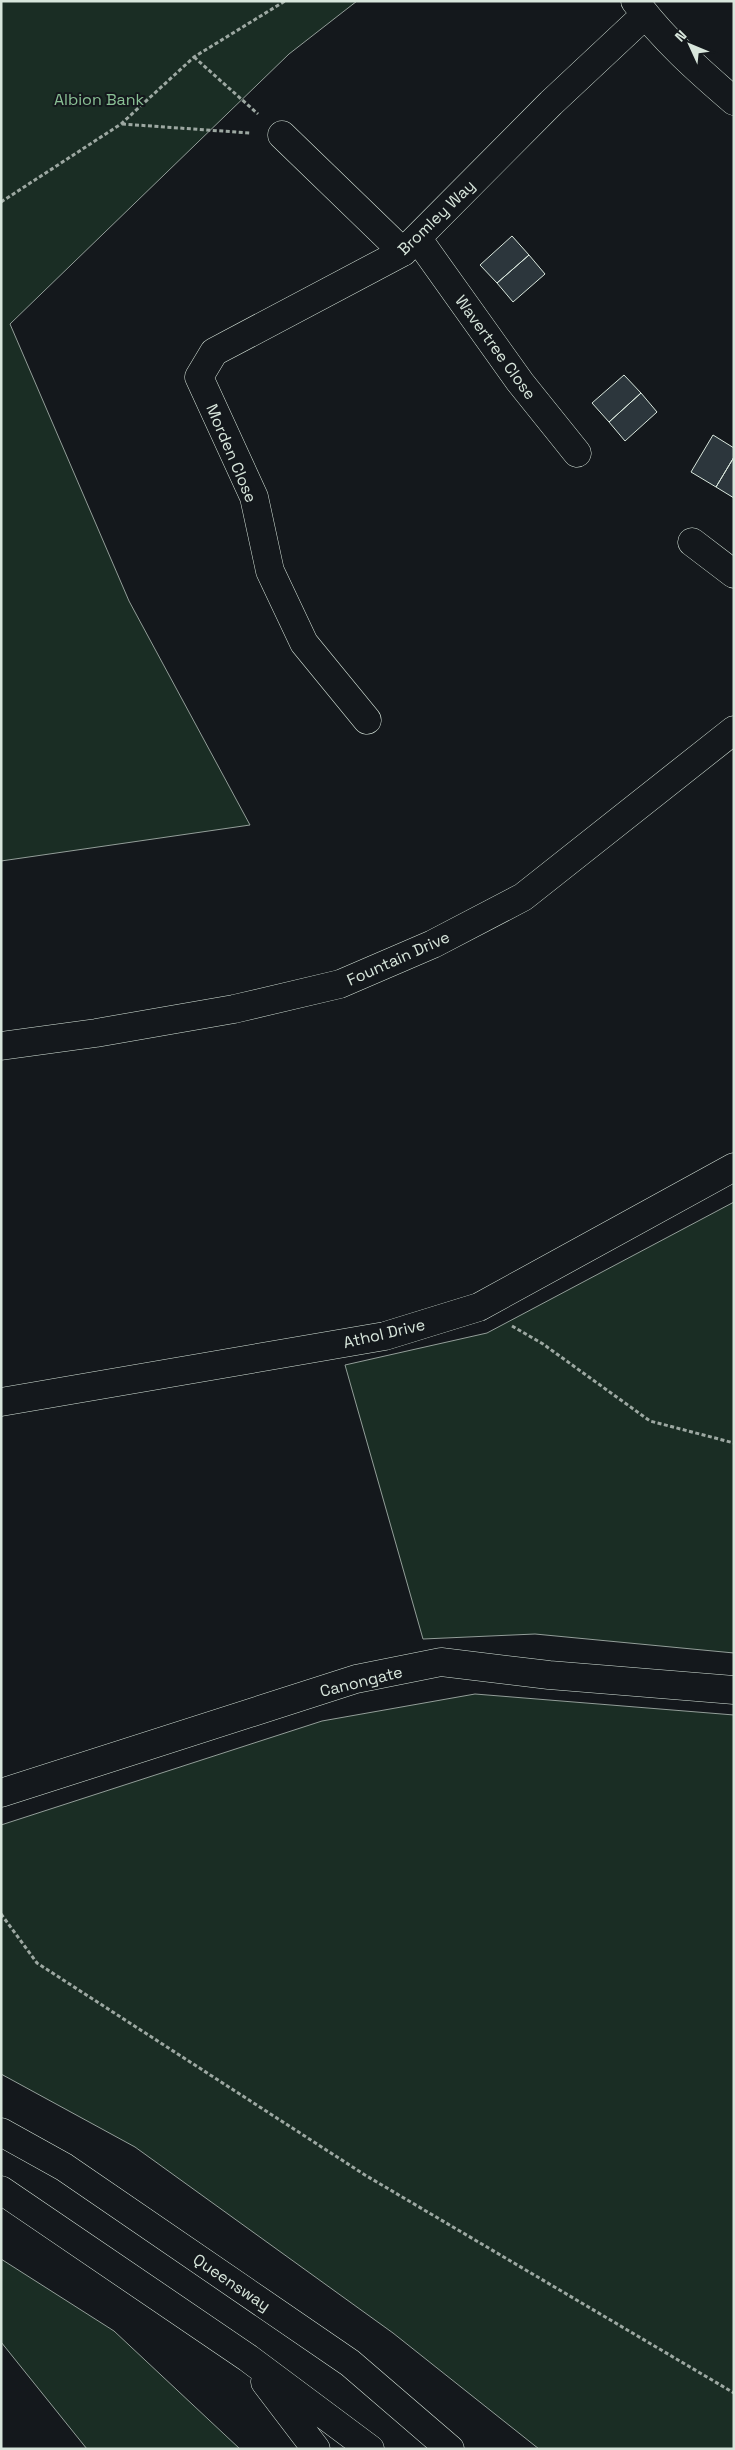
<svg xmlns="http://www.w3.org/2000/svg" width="735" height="2450" font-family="'Space Grotesk',sans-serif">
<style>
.green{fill:#1a2d24;stroke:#939e99}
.building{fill:#2c363c;stroke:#d8e6dc}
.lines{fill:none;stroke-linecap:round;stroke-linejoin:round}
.minor-casing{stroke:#d8e6dc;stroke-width:29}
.highway-casing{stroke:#d8e6dc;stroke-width:29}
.path{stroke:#9da8a2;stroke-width:3;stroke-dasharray:4 2.5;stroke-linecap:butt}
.minor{stroke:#14181c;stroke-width:28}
.highway{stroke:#14181c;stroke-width:28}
.labels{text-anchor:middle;stroke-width:4;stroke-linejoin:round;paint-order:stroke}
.park-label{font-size:16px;fill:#8ac095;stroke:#14181c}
.street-label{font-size:16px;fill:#d8e6dc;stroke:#14181c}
</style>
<rect width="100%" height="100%" fill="#14181c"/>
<path class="green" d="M1,1H357L289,54L10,324L129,601L250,825L1,861Z
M734,1202V1653L535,1634L423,1639L345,1365L487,1333Z
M475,1694L734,1715V2449H539L393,2333L135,2147L1,2074V1825L322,1721Z
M1,2259L114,2331L240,2449H87L1,2342Z"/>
<path class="building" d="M512,236L529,255L497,283L480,265Z
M529,255L545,274L513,302L497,283Z
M624,375L641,393L609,422L592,403Z
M641,393L657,412L625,441L609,422Z
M713,435L734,448V457L716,487L691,472Z
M734,457V498L716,487Z"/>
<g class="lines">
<defs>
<path id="minor" d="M635,1C662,38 699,71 734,101
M282,135L403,252
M418,239L520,382L577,453
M692,542L734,574
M367,720L304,643L270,571L254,497L199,377L214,352L403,252L551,103L645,15
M1,1046L96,1033L234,1009L340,984L433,944L523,897L734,730
M1,1402L385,1336L479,1307L734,1167
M1,1793L356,1679L441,1662L549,1675L734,1690"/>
<path id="highway" d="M1,2132L64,2167L350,2363L450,2449
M1,2190L248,2358L370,2449
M265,2382L316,2449"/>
</defs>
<use href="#minor" class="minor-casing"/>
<use href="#highway" class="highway-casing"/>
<path class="path" d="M194,57L258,114
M122,124L250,133
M1,202L121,124L194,57L285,1
M512,1326L543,1344L650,1421L734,1443
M1,1914L37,1963L365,2175L734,2393"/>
<use href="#minor" class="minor"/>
<use href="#highway" class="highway"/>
</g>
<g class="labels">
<g class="park-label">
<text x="99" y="105">Albion Bank</text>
</g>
<g class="street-label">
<text transform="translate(436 217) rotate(-44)" y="6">Bromley Way</text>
<text transform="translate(496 347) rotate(54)" y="6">Wavertree Close</text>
<text transform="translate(232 453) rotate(67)" y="6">Morden Close</text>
<text transform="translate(398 958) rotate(-24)" y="6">Fountain Drive</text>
<text transform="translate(384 1333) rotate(-13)" y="6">Athol Drive</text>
<text transform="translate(361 1681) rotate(-14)" y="6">Canongate</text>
<text transform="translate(232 2282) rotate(34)" y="6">Queensway</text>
</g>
</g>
<rect width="735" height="2450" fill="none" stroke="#d8e6dc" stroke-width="5"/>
<g transform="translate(690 45) rotate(314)" stroke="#14181c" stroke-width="4" paint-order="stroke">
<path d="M0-4L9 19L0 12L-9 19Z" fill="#d8e6dc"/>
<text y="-8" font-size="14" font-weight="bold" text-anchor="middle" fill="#d8e6dc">N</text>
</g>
</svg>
